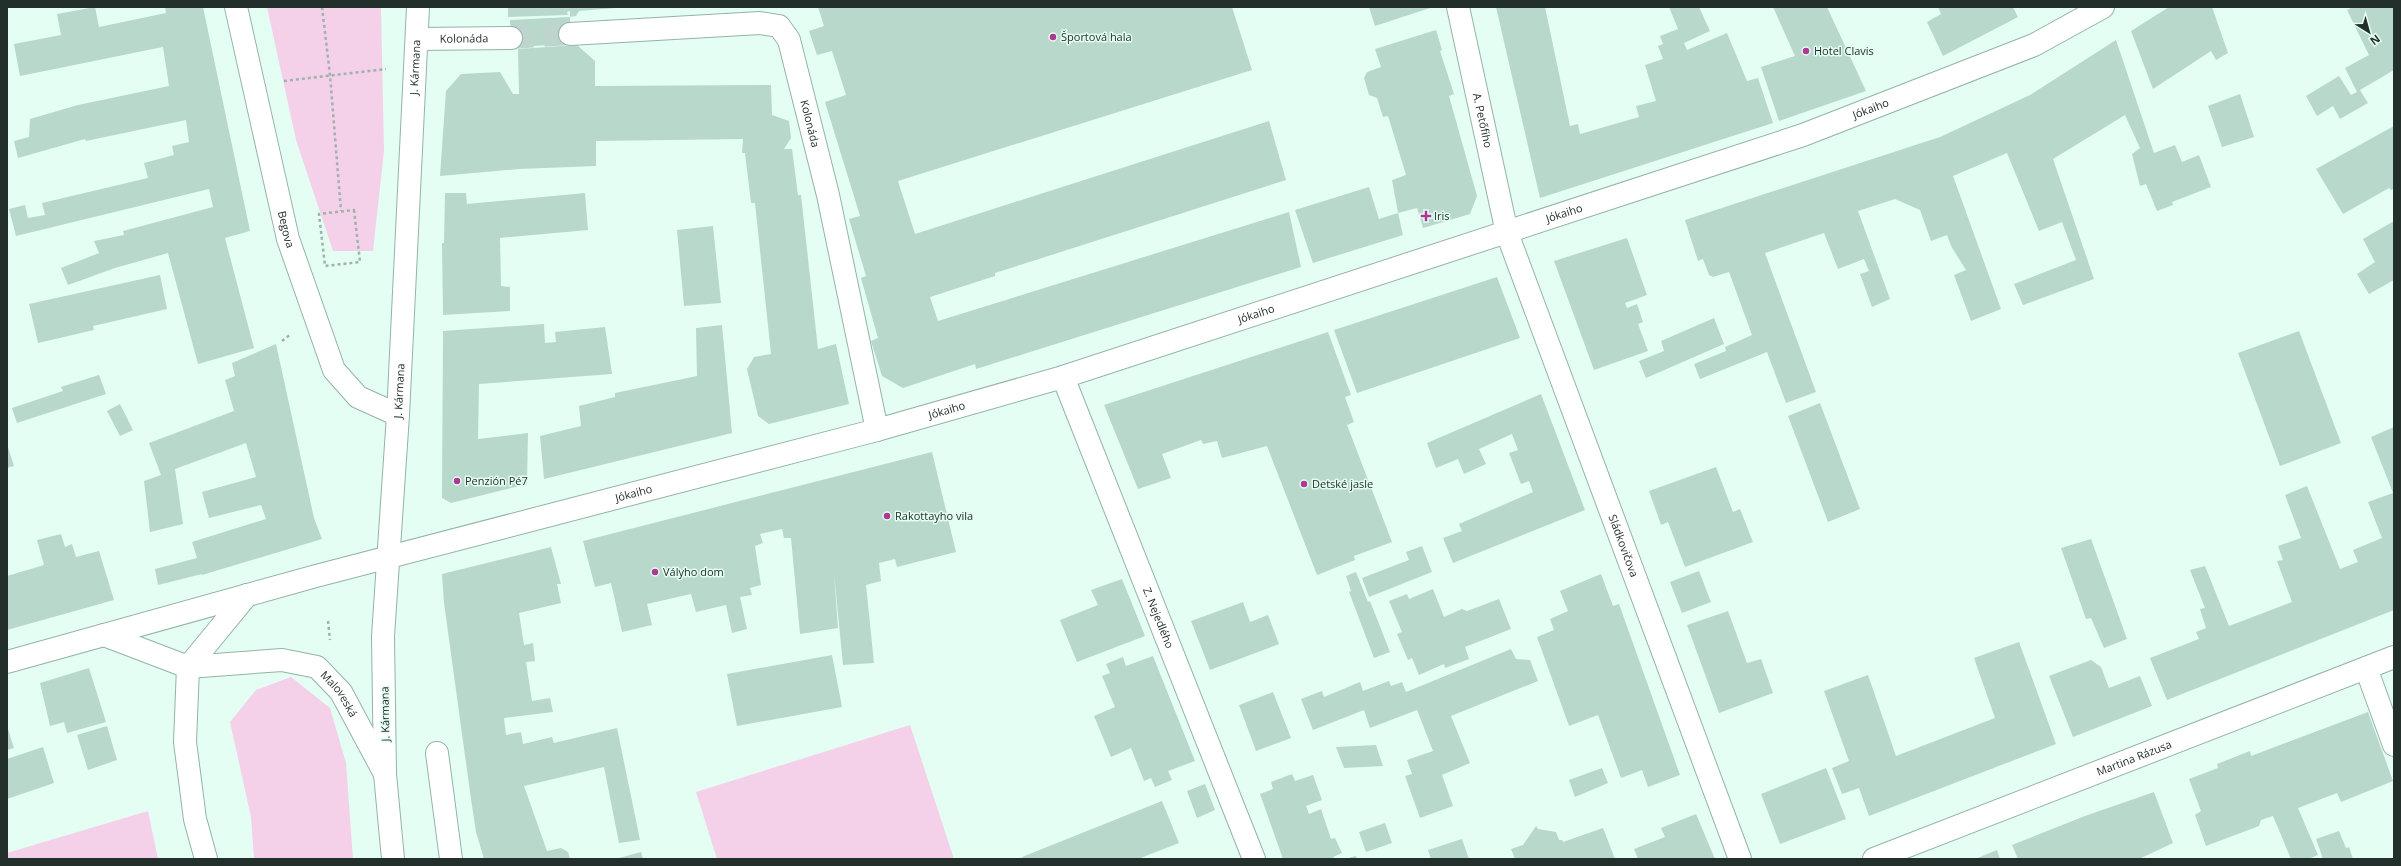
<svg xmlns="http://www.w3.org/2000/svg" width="2401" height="866" font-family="'Open Sans',sans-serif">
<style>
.green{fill:#f5d0e9}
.building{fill:#b8d8cc}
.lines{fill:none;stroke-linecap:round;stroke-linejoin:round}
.minor-tunnel{stroke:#bdd5cc;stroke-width:22;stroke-dasharray:22 11;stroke-linecap:butt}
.minor-casing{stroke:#94b3a8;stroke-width:24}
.major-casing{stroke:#94b3a8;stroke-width:24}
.path{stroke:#9eb3ab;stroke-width:2.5;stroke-dasharray:3 3;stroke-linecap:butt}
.minor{stroke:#fff;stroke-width:22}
.major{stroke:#fff;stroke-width:22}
.poi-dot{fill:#ae3992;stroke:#e4fef4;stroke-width:1.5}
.labels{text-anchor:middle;stroke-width:3;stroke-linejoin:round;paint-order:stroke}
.poi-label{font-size:11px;fill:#232f2b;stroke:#e4fef4;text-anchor:start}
.street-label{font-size:11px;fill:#232f2b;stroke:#e4fef4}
</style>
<rect width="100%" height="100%" fill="#e4fef4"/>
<path class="green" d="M267,7H381L384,151L373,251H333L296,140Z
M291,677L330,708L346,763L353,859H254L251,817L230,722L256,690Z
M910,725L954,859H717L696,792Z
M148,811L158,859H7V853Z"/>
<path class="building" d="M95,7L99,27L166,13L165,7H203L250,231L225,238L254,348L198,364L168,253L115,268L68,285L61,268L99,253L94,241L124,235L123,231L213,207L209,189L16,236L9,209L25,205L28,218L45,215L42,203L148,178L144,163L174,155L172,146L189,142L186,120L86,141L85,139L18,158L14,141L29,137L30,119L78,105L169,86L163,47L20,76L14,44L61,35L57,14Z
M508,7H616V8L579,11L576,16L570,17V11L567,12L568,15L508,17Z
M818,7H1232L1252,70L898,181L915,234L1269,121L1286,180L995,273V276L930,297L938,321L1289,212L1301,267L976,369L975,364L903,388L882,376L871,341L878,338L861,278L866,276L849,219L860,216L825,102L846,95L832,51L817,55L809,31L824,26Z
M1369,7H1433L1375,26Z
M1496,7H1545L1570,126L1578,124L1580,134L1639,117L1636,106L1656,101L1645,65L1663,59L1658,46L1663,44L1660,36L1678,29L1669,7H1699L1710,31L1684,43L1687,50L1727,33L1747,81L1758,78L1773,123L1540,198Z
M1773,7H1827L1866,91L1779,121L1761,67L1795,56Z
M1938,7H2013L2018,17L1943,56L1927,22L1941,14Z
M2169,7H2212L2228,53L2216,60L2211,51L2153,89L2131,31Z
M2353,7H2394V70L2360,90L2368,103L2340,119L2333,106L2317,116L2306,96L2339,76L2351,95L2357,92L2345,68L2369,55L2347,10Z
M570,17L571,44L512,47L510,20Z
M1436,30L1442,50L1440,51L1454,94L1449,96L1477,196L1470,214L1423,228L1417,208L1398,213L1392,180L1406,175L1388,116L1383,117L1377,98L1369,95L1364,78L1367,72L1381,67L1375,49Z
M2116,40L2154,153L2175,145L2182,162L2199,155L2211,187L2172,202L2173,205L2157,211L2146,184L2140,186L2132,154L2140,148L2125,115L2053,159L2094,279L2023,305L2014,284L2076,260L2062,222L2039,231L2007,153L1953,176L2001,309L1971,321L1954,275L1966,270L1951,246L1947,235L1931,241L1920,210L1895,199L1858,211L1890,299L1872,307L1860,274L1869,271L1864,259L1838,269L1824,233L1765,253L1816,392L1786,403L1767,352L1700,379L1694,364L1726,351L1725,347L1752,335L1729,272L1713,277L1709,275L1703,259L1698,261L1685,220L1940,137L2030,95Z
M577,45L595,61V86L771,85L772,115L789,121L791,138L784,149H792L798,195H801L818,349L836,344L849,404L769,424L758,416L747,369L754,357L771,354L755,203H751L745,153H742L743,139L596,141V166L519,169L440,176L446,91L461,74L500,72L513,94H519L518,49Z
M2240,94L2254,137L2222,147L2208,106Z
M2394,126V189L2391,190L2389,188L2343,214L2316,169Z
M1369,187L1379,219L1398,213L1403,235L1313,263L1295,210Z
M445,193H466L467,204L585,193L588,230L500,238L501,286L510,287V311L443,315L442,243H444Z
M2394,221V280L2369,294L2357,274L2375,262L2363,239Z
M713,226L721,303L684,306L677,230Z
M1627,238L1647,295L1625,303L1627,308L1637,304L1643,322L1638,324L1648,351L1594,370L1554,261Z
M160,275L167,309L93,326L94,330L38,343L29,304Z
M1497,277L1520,338L1357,393L1334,330Z
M1714,318L1724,344L1646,378L1639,361L1664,351L1661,341Z
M544,324L545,343L556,342L555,332L605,327L612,374L479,384L478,439L528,433L527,484L451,503L442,498L443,331Z
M722,325L732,433L544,479L540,436L581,426L579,406L615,397V393L697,376L696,328Z
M2299,331L2341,443L2280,466L2238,353Z
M1328,332L1351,395L1345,397L1354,422L1347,425L1392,542L1354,556L1355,560L1317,575L1267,446L1222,458L1217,441L1203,444L1201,440L1162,454L1171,478L1138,489L1104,405Z
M276,344L314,518L322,539L202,575V574L158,585L155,569L197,558L192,542L266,519L261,505L209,518L202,492L256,477L246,443L175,469L183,524L150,532L144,481L161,475L149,443L234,411L225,380L235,376L232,363Z
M99,375L106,394L17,423L12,408L63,391L61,387Z
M1541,394L1585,510L1453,563L1443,538L1462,531L1459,524L1533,492L1529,481L1521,484L1509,453L1518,450L1512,434L1479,449L1486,464L1464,474L1458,459L1436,468L1427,443Z
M1820,403L1860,509L1828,522L1788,416Z
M120,404L133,430L120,436L107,411Z
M2394,427V610L2167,700L2150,658L2199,639L2196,632L2206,628L2200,609L2205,608L2190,570L2205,566L2229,626L2292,602L2277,561L2283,560L2278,546L2301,538L2285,495L2307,486L2340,569L2358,562L2353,550L2382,538L2368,502L2393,493L2371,437Z
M7,444L14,466L7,468Z
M932,452L956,552L897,567L895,559L879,563L881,581L866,585L874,663L843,665L834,573L838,628L800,634L791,538H784L782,529L760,534L763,543L755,546L761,585L750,588L752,595L740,597L747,629L732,633L726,605L696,612L691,594L647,604L652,625L622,632L611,583L595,587L583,541Z
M1716,467L1733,512L1740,509L1753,542L1685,567L1668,522L1661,525L1649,491Z
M61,534L65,547L72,544L76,557L99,551L114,600L7,630V576L44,565L37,540Z
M2091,539L2127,639L2104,648L2091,618L2086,619L2061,548Z
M1422,546L1432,572L1369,597L1362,578L1409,560L1406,552Z
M551,547L561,584H557L561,603L519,613L524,645L533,643L535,661L526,662L532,701L550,698L553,712L504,718L506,735L521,732L523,744L552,737L554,743L617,728L640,840L619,843L604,767L524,786L547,851L561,848L568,852L570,859H484L476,832L471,799L444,603L442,574Z
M1699,571L1711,602L1682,613L1670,582Z
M1356,572L1368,602L1370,601L1390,652L1374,658L1349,592L1351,591L1346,576Z
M1601,574L1613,606L1619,604L1680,775L1648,787L1642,770L1621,778L1598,715L1569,726L1537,637L1554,630L1550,619L1568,611L1560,591Z
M1122,579L1145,636L1077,662L1060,620L1098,605L1091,590Z
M1433,589L1444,617L1462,609L1467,611L1499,599L1511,629L1465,647L1469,659L1445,668L1444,664L1419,675L1412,658L1408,660L1397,634L1402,632L1389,601L1407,594L1409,599Z
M1243,602L1250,622L1268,615L1279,644L1210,670L1191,621Z
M1728,611L1747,663L1761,659L1773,693L1719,713L1687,625Z
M2019,642L2056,744L1869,816L1859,788L1842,794L1832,768L1849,761L1824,691L1868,675L1896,756L1995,718L1974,658Z
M1511,649L1516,659L1530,660L1538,681L1451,716L1470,763L1442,775L1453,806L1420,818L1405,776L1412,774L1407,760L1433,751L1417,710L1370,728L1364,710L1313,730L1301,699L1322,691L1324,697L1360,682L1363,691L1389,681L1391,686L1402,682L1406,692Z
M832,655L842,707L737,726L727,674Z
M1153,656L1195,761L1168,771L1172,780L1155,787L1151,778L1144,781L1131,748L1111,757L1094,716L1115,707L1102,676L1110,673L1106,664L1123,657L1126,666Z
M2091,660L2101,667L2109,688L2140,676L2152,706L2073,737L2049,676Z
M89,668L106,722L67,733L64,722L50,726L40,683Z
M1273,692L1291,738L1256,751L1239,705Z
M2368,712L2393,781L2341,802L2337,793L2298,808L2318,855L2308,859H2291L2273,816L2261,820L2259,826L2206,846L2195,815L2201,811L2189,779L2218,768L2217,764L2250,751L2251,756Z
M7,726L14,748L7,750Z
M107,726L117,760L88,770L77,735Z
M1376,745L1383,766L1344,768L1336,747Z
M43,747L54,783L7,799V759Z
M1602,768L1608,783L1575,797L1569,780Z
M1826,768L1846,819L1780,844L1761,794Z
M1292,774L1295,781L1313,775L1322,800L1306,806L1309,814L1321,809L1331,839L1335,838L1342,853L1333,857L1334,859H1283L1260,794L1273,789L1271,782Z
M1205,784L1215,810L1197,818L1187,791Z
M2154,792L2173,843L2139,859H2018L2012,845L2085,816Z
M1162,801L1179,843L1138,859H1023L1022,857Z
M1696,814L1715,859H1638L1634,849L1665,837L1661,828Z
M1385,823L1392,843L1366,852L1359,832Z
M1536,826L1538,829L1556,832L1559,840H1562L1563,842L1603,828L1615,859H1515L1511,849L1523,845Z
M2339,831L2346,848L2349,847L2353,859H2323L2316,839Z
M1462,839L1469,859H1431L1428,850Z
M1997,850L2000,859H1975Z
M641,852L643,859H619V858Z
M1356,856L1357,859H1346L1355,856Z"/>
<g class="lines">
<path class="minor-tunnel" d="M511,38L570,34"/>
<defs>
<g id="minor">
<path id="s1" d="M236,7L288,239L334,370L358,397L398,415"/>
<path id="s2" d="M1458,7L1507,233L1740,859"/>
<path id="s3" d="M570,34L760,23L779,26L789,40L828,195L877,430"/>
<path id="s4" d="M418,39L511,38"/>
<path id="s5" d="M1063,377L1254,859"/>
<path id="s6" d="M104,635L188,667L282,660L317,667L341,692L385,774"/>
<path id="s7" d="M7,662L316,576L877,430L1063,377L1803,135L2034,45L2103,7"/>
<path d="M2366,668L2394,745"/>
<path d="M437,753L451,859"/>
<path d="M206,859L195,819L185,742L188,667L247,595"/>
<path id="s8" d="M1874,859L2394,657"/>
</g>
<g id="major">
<path id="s9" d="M393,859L385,774L383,636L398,415L418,7"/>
</g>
</defs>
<use href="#minor" class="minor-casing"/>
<use href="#major" class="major-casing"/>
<path class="path" d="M322,7L330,75L341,211
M284,81L386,69
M354,210L360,262L325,266L319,214Z
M282,341L291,334
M328,621L330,640"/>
<use href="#minor" class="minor"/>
<use href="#major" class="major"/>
</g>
<g class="poi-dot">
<circle cx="1053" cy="37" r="4"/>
<circle cx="1806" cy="51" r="4"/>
<path d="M1424 210h4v4h4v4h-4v4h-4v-4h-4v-4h4z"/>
<circle cx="457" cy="481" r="4"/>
<circle cx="1304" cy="484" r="4"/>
<circle cx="887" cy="516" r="4"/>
<circle cx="655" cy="572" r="4"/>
</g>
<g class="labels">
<g class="poi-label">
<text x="1061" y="41">Športová hala</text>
<text x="1814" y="55">Hotel Clavis</text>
<text x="1434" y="220">Iris</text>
<text x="465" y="485">Penzión Pé7</text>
<text x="1312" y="488">Detské jasle</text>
<text x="895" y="520">Rakottayho vila</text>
<text x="663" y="576">Vályho dom</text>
</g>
<g class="street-label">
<text dy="4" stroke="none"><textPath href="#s4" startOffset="46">Kolonáda</textPath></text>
<text dy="4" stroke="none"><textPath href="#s9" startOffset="793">J. Kármana</textPath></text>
<text dy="4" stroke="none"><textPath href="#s7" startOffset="1945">Jókaiho</textPath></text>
<text dy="4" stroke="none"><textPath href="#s2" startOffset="116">A. Petőfiho</textPath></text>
<text dy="4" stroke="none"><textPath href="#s3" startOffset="313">Kolonáda</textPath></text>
<text dy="4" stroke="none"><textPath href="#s7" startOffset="1621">Jókaiho</textPath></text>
<text dy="4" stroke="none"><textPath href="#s1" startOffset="228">Begova</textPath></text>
<text dy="4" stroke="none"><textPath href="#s7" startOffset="1297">Jókaiho</textPath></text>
<text dy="4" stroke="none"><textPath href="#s9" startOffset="469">J. Kármana</textPath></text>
<text dy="4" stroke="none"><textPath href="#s7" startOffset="973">Jókaiho</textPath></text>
<text dy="4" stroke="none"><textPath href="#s7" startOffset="649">Jókaiho</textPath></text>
<text dy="4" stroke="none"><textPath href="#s2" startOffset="565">Sládkovičova</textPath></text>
<text dy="4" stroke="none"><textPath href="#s5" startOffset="259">Z. Nejedlého</textPath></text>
<text dy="4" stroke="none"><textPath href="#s6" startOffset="255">Maloveská</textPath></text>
<text transform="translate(385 714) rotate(-91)" y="4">J. Kármana</text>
<text dy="4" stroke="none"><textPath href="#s8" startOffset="279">Martina Rázusa</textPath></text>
</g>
</g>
<rect width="2401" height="866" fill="none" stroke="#232f2b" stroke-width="16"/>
<g transform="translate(2369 32) rotate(143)" stroke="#e4fef4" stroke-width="3" paint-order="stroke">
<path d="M0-3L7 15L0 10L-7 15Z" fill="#232f2b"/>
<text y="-6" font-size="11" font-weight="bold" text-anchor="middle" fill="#232f2b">N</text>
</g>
</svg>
